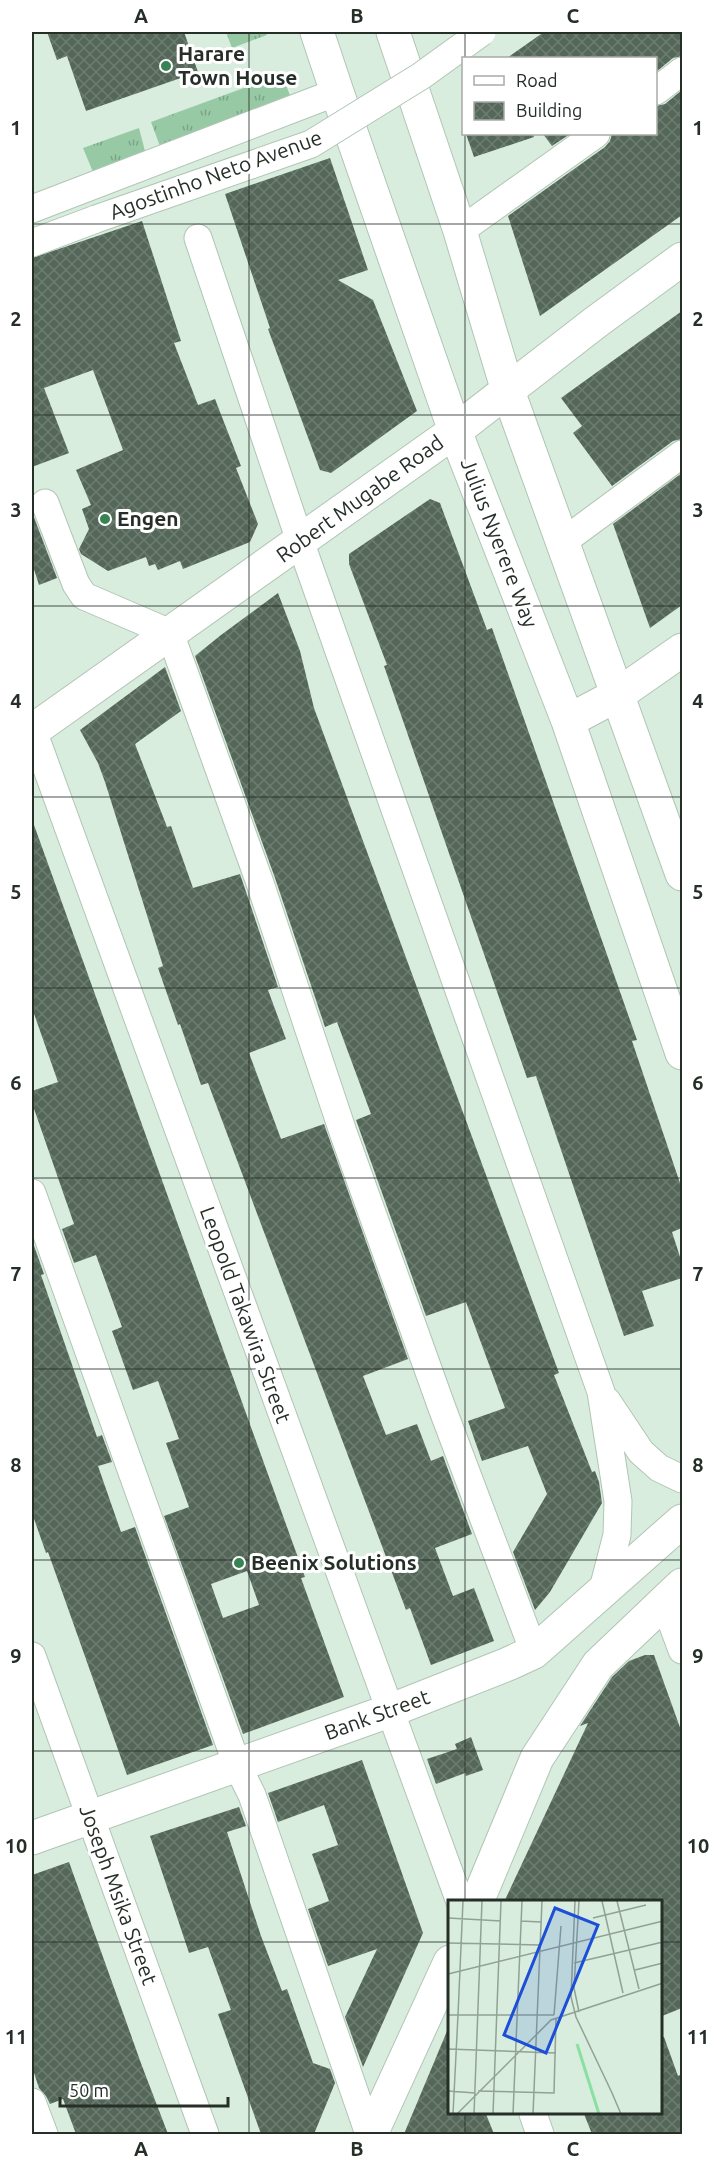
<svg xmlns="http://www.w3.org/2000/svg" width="714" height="2166" font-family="Ubuntu,sans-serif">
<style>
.grass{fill:url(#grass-tufts)}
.building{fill:url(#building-cross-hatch);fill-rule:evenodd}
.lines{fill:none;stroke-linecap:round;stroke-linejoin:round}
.minor-casing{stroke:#b0c5b5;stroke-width:29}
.major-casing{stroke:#b0c5b5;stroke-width:35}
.minor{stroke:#fff;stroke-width:27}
.major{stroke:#fff;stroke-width:33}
.minor-bridge-casing{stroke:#b0c5b5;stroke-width:29;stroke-linecap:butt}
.minor-bridge{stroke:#fff;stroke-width:27}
.grid{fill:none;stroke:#262e28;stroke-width:1.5;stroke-opacity:0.55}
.poi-dot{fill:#378352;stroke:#fff;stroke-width:2}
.labels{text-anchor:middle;stroke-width:6;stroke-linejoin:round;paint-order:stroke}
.poi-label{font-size:21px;font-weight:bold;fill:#262e28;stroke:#fff;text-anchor:start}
.street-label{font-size:21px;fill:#262e28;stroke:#fff}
.inset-river{fill:none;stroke:#8adfa3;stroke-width:3}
.inset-road{fill:none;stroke:#91a195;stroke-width:1.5}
.view{fill:#1d4ed8;fill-opacity:0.15;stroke:#1d4ed8;stroke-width:3}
.inset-edge{fill:none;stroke:#262e28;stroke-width:3}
.neatline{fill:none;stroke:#262e28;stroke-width:2}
.grid-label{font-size:20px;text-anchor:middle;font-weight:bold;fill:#262e28}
</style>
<defs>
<pattern id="grass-tufts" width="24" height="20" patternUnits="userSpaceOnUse" patternTransform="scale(1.5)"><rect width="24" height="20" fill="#97caa4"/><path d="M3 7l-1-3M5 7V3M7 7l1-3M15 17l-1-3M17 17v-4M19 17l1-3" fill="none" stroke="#7ba486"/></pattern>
<pattern id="building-cross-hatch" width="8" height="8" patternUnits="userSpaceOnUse" patternTransform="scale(1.5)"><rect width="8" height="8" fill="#546759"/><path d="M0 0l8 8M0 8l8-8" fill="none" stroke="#6e7d72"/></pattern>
</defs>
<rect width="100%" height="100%" fill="#d8eddd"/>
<path class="grass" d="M226,32H265L267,35L232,48Z
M282,74L292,101L161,149L151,122Z
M139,128L145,151L93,172L83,148Z"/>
<path class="building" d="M47,32H184L198,72L86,111L67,56L57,60Z
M544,32H682V56L673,58L656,72V58H507Z
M682,90V215L540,316L508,216L605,147L610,141L612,134H656V106L665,104Z
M466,134H533L534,137L474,157Z
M543,134H570L552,146Z
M330,158L368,270L338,280L373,300L417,411L331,473L320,470L268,329L270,328L225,194Z
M142,221L181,341L174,343L198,405L215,399L241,466L236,468L258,524L250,542L183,569L180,561L158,570L155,564L149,566L146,557L108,571L81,554L79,549L89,529L82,509L91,505L76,470L123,450L93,370L44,388L69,453L32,467V258Z
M682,311V439L673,441L612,486L573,433L582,426L561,398Z
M682,473V605L650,628L613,524Z
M430,499L440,503L487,630L492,628L637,1040L632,1041L682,1189V1228L672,1232L682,1263V1278L642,1291L654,1326L624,1336L536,1076L527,1078L384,666L387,665L349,564V554Z
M32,512L57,578L39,585L32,563Z
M278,593L300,651L314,708L559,1373L554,1375L592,1472L595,1471L599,1482L602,1503L550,1592L535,1610L513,1552L547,1494L528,1446L482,1461L468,1421L505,1408L466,1302L426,1316L356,1120L371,1114L337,1022L325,1027L275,878L195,656L221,635Z
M165,667L181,711L135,744L167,827L171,826L193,888L240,874L278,987L268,990L286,1039L249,1053L281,1139L324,1124L408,1359L363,1376L386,1435L417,1424L431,1461L443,1456L472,1534L435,1548L453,1596L474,1588L494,1641L431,1665L410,1608L406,1610L208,1083L201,1085L180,1024L178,1025L158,968L163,966L105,782L98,763L80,730Z
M34,825L305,1577L301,1578L344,1697L243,1734L164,1516L189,1507L166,1443L179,1439L158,1381L133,1390L112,1331L122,1327L96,1255L74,1263L62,1229L74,1224L32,1103V1091L58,1082L32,1008V826ZM247,1571L259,1605L223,1618L211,1584Z
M32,1240L44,1274L41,1275L97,1437L102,1435L112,1462L98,1466L121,1532L135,1527L213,1745L127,1775L48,1552L46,1553L32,1513Z
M645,1655H654L682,1733V2008L662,2016V1902H504L588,1723L580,1726L612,1677L629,1661Z
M471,1737L483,1770L466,1776L465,1773L436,1784L427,1759L457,1749L455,1744Z
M362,1760L423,1933L363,2067L345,2017L377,1949L328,1966L308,1909L329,1901L312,1854L338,1845L324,1805L278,1822L268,1793Z
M239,1807L246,1826L227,1832L261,1936L282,1991L287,1989L313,2063L330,2069L335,2083L314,2134H261L218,2014L231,2010L208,1947L189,1953L150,1836Z
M69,1862L142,2066L168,2134H76L63,2099L50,2104L46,2096L39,2088L32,2067V1875Z
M450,2024V2114H486L494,2134H404Z
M662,2037H664L678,2076L682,2074V2134H592L584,2114H662Z"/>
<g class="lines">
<defs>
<path id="minor" d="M656,91L682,71
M32,209L337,92
M460,231L596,134
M198,238L300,541L601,1392L618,1501L617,1535L603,1589
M32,243L96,219
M45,503L76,584L84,596L170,633L260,883L343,1132L442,1408L534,1652
M564,541L682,454
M32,728L460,1902
M32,1193L237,1765L252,1795L369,2134
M607,1401L641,1452L659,1468L682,1479
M664,1601L682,1650
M32,1656L205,2134
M32,2102L44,2134
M533,2114L540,2134"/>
<path id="major" d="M317,32L337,92L455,431L568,721L682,1053
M393,32L460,231L508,391L682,874
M568,721L619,694L682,650
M32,731L455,431L596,322L682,259
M32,1838L389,1711L508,1664L534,1652L682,1521
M477,1902L537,1758L598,1665L682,1585
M371,2134L450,1962"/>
</defs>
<use href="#minor" class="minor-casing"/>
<use href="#major" class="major-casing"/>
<use href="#minor" class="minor"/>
<use href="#major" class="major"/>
<defs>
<path id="minor-bridge" d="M96,219L311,144L421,76L482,32"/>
</defs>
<use href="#minor-bridge" class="minor-bridge-casing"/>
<use href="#minor-bridge" class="minor-bridge"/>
</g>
<path class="grid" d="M249,32V2134M465,32V58M465,134V1902M32,224H682M32,415H682M32,606H682M32,797H682M32,988H682M32,1178H682M32,1369H682M32,1560H682M32,1751H682M32,1942H450M662,1942H682M465,2114V2134"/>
<g class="poi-dot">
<circle cx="166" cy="66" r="6"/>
<circle cx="105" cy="519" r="6"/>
<circle cx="239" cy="1563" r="6"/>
</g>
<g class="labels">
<g class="poi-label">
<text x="178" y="61">Harare<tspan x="178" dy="24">Town House</tspan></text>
<text x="117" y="526">Engen</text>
<text x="251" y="1570">Beenix Solutions</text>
</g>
<g class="street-label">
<text transform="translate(216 175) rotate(-20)" y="7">Agostinho Neto Avenue</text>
<text transform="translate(360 499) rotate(-36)" y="7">Robert Mugabe Road</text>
<text transform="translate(499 543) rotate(69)" y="7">Julius Nyerere Way</text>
<text transform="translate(245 1315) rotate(70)" y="7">Leopold Takawira Street</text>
<text transform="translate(377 1715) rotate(-20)" y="7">Bank Street</text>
<text transform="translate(118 1895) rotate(70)" y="7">Joseph Msika Street</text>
</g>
</g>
<g transform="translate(448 1900)">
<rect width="214" height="214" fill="#d8eddd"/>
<path class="inset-river" d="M129,144L151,214"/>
<path class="inset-road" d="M127,1L123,97L128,117L165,195M154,1L175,93M169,1L191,89M0,18L53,21M145,18L198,5M73,21L93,22M0,43L92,45M126,63L215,42M187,70L215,63M0,74L215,21M131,112L126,88L131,1M0,115H10L15,1M106,115L113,26M0,149L108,153M0,191L27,193M30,191L106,193L108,119M164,193L173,214M5,214L10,115H106M9,214L103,120L215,83M26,214L34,1M45,214L53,1M65,214L74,1M85,214L94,1"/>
<path class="view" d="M107,8L150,25L98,153L56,135Z"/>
<rect width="214" height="214" class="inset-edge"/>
</g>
<rect width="714" height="2166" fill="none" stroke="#ffffff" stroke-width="66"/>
<rect x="462" y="57" width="195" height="78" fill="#ffffff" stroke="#a8aba9" stroke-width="1.5"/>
<rect x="474" y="76" width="30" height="9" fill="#ffffff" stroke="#a8aba9" stroke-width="1.5"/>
<text x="516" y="87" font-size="18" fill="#262e28">Road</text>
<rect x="474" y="102" width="30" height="18" fill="url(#building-cross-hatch)" stroke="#a8aba9" stroke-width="1.5"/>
<text x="516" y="117" font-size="18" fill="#262e28">Building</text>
<path d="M60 2097v9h168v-9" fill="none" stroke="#262e28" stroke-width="3"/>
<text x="69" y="2097" font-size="18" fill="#262e28" stroke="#ffffff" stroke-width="4.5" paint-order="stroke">50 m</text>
<rect x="33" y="33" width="648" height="2100" class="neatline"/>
<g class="grid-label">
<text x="141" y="23">A</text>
<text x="357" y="23">B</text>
<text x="573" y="23">C</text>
<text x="16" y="135">1</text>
<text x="698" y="135">1</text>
<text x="16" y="326">2</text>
<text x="698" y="326">2</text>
<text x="16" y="517">3</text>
<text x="698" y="517">3</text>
<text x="16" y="708">4</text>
<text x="698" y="708">4</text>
<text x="16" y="899">5</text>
<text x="698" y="899">5</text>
<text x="16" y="1090">6</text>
<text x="698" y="1090">6</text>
<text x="16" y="1281">7</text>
<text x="698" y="1281">7</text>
<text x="16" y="1472">8</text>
<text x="698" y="1472">8</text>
<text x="16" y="1663">9</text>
<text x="698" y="1663">9</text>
<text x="16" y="1853">10</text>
<text x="698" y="1853">10</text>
<text x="16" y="2044">11</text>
<text x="698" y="2044">11</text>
<text x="141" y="2156">A</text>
<text x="357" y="2156">B</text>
<text x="573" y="2156">C</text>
</g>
</svg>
